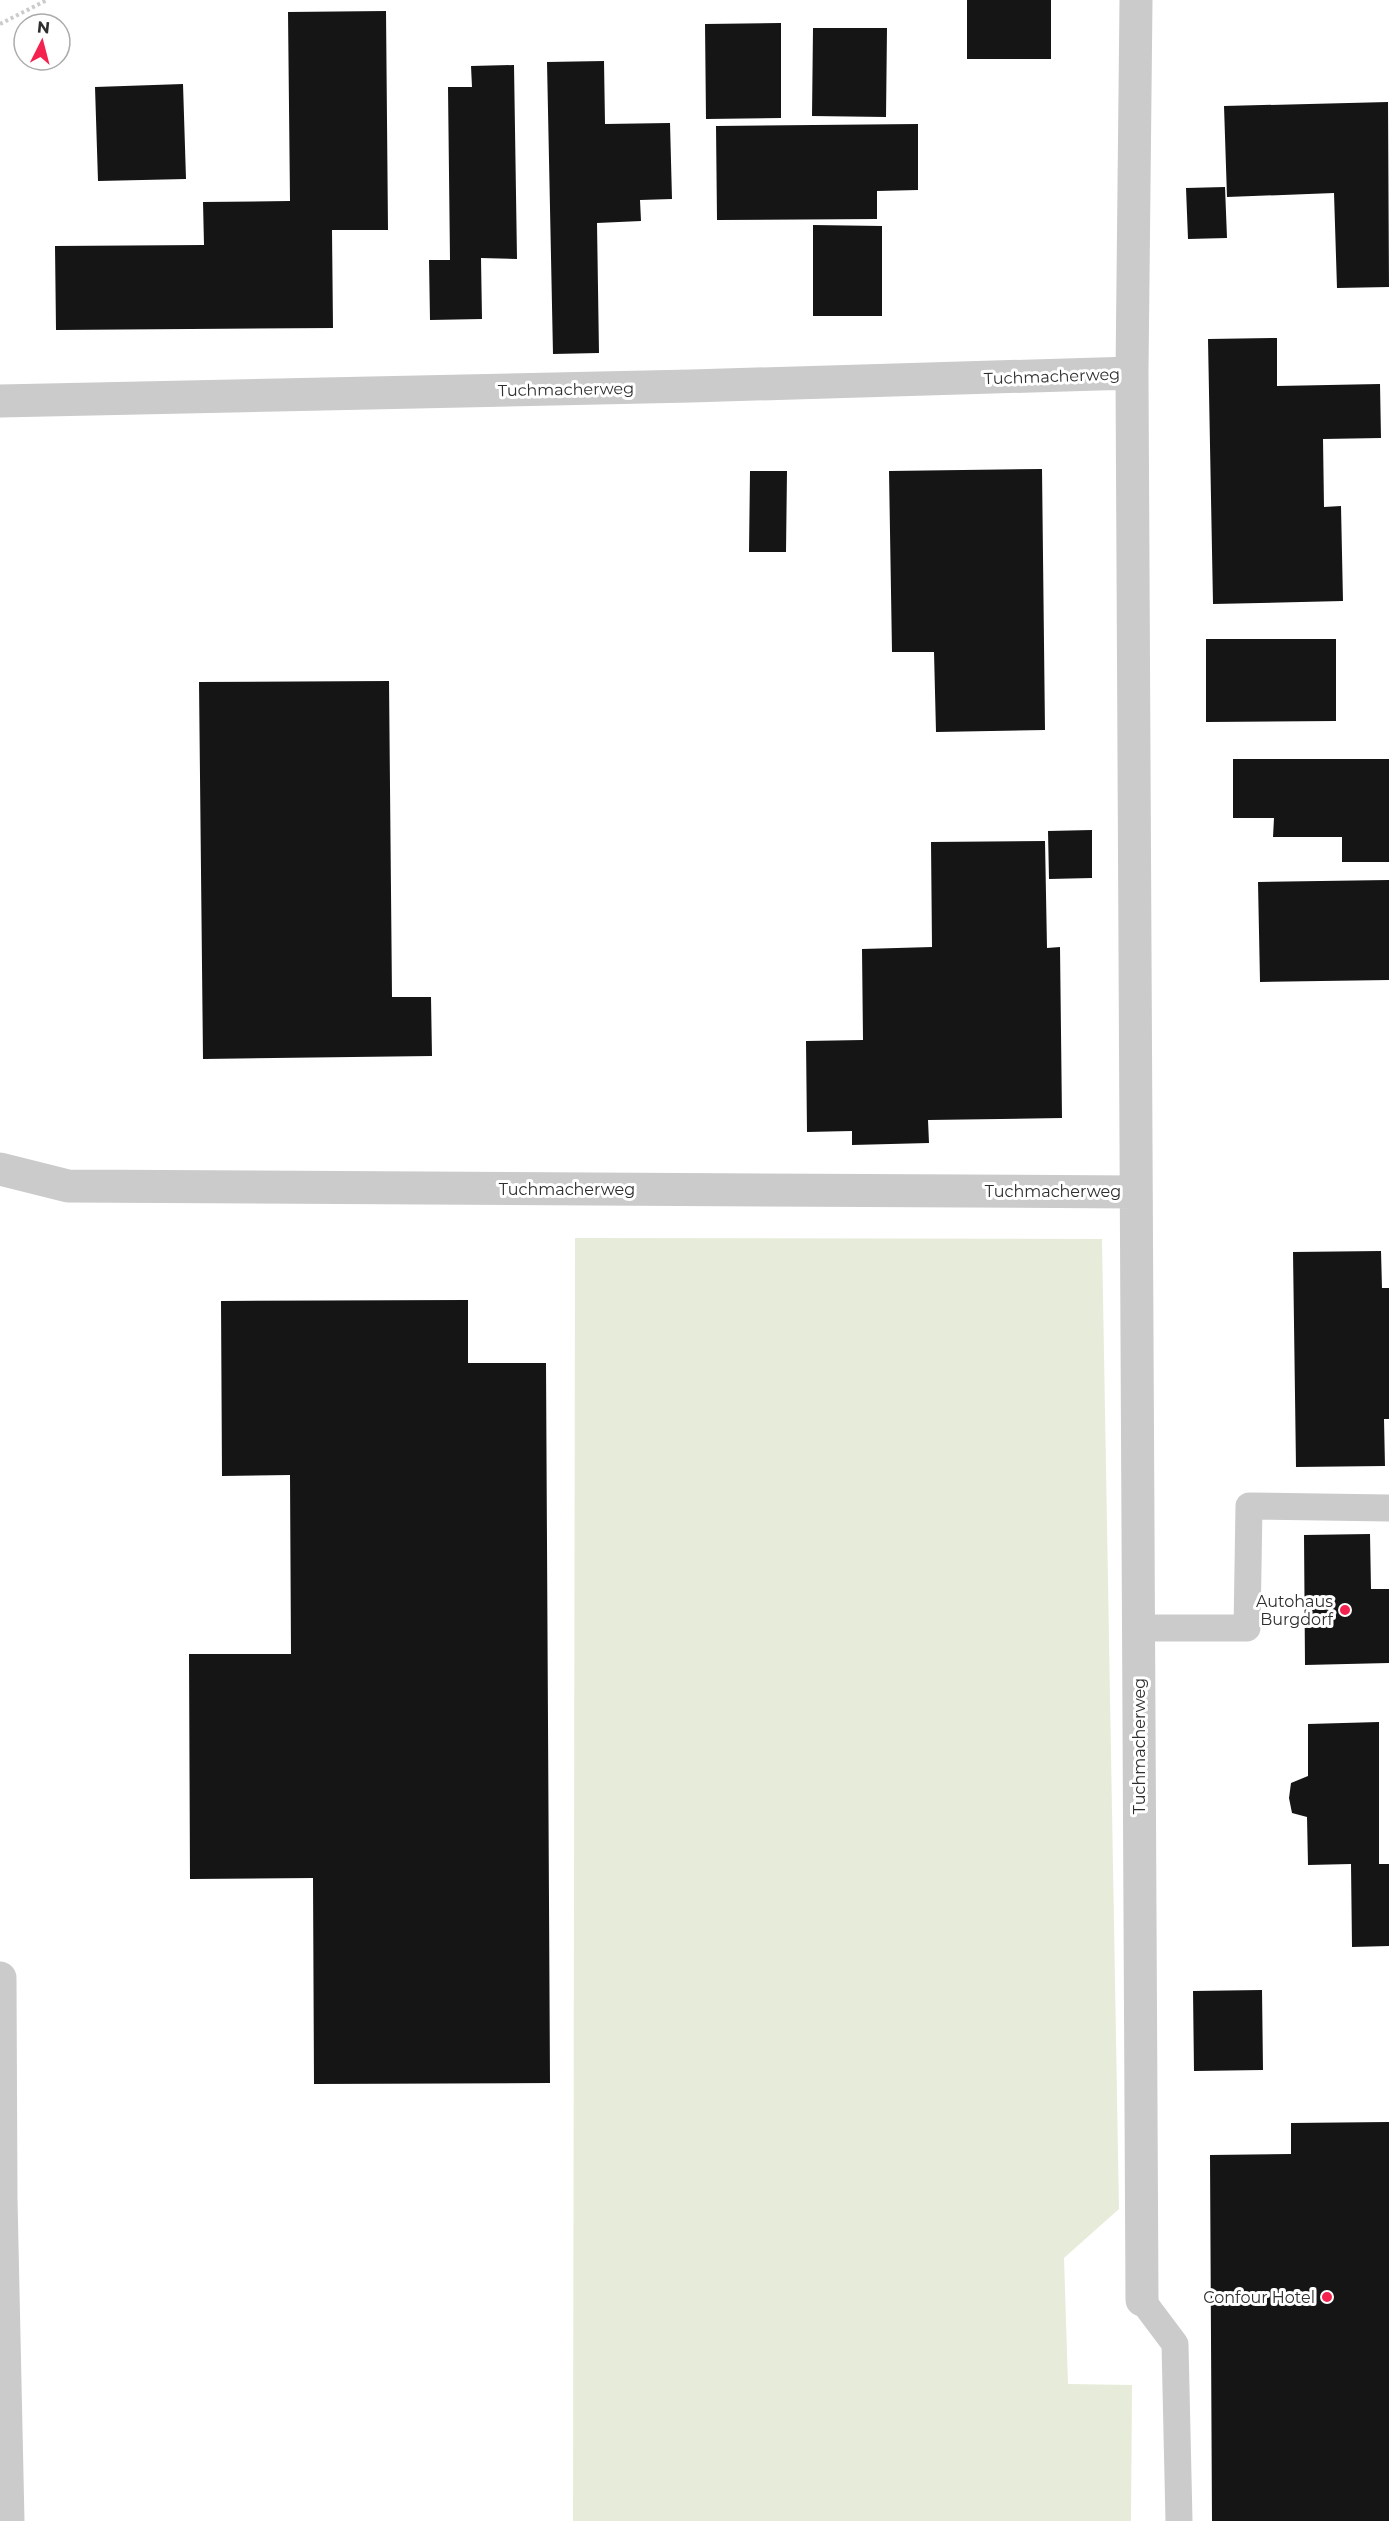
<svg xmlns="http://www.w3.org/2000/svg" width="1389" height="2521" font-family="Montserrat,sans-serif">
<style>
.green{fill:#e7ecda}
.building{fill:#151515}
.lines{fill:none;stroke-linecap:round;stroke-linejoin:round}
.path{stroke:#cbcbcb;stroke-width:4;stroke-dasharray:3 3;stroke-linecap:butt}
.service{stroke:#cbcbcb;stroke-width:27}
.minor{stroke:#cbcbcb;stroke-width:33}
.poi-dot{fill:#f3224f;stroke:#fff;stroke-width:2}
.labels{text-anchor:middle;stroke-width:6;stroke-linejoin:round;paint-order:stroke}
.street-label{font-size:16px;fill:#2e2e2e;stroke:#fff}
.poi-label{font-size:16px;fill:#2e2e2e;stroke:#fff;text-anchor:end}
</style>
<rect width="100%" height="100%" fill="#fff"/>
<path class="green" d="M575,1238L1102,1239L1119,2209L1064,2258L1068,2384L1132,2385L1131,2521H573Z"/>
<path class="building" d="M967,0H1051V59H967Z
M386,11L388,230H332L333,328L56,330L55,246L204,245L203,202L290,201L288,12Z
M781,23V118L706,119L705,24Z
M813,28H887L886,117L812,116Z
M604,61L605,124L670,123L672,199L640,200L641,221L597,223L599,353L553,354L547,62Z
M514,65L517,259L481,258L482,319L430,320L429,260H450L448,87H472L471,66Z
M183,84L186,179L98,181L95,87Z
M1388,102L1389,287L1337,288L1334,193L1227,197L1224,106Z
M918,124V190L877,191V219L717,220L716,126Z
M1225,187L1227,238L1188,239L1186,188Z
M813,225L882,226V316H813Z
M1277,338V386L1380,384L1381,438L1323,439L1324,507L1341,506L1343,601L1213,604L1208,339Z
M1042,469L1045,730L936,732L934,652H892L889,471Z
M750,471H787L786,552H749Z
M1206,639H1336V721L1206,722Z
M389,681L392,997H431L432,1056L203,1059L199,682Z
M1233,759H1389V862H1342V837H1273L1274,818H1233Z
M1092,830V878L1049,879L1048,831Z
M1045,841L1047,948L1060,947L1062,1118L928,1120L929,1143L852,1145V1131L807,1132L806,1041L863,1040L862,949L932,947L931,842Z
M1389,880V980L1260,982L1258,882Z
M1381,1251L1382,1288H1389V1419H1384L1385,1466L1296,1467L1293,1252Z
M468,1300V1363H546L550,2083L314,2084L313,1878L190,1879L189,1654H291L290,1475L222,1476L221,1301Z
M1370,1534L1371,1589H1389V1663L1305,1665L1304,1535Z
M1379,1722V1864H1389V1946L1352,1947L1351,1864L1308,1865L1307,1817L1292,1813L1289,1798L1291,1783L1308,1776V1724Z
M1262,1990L1263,2070L1194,2071L1193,1991Z
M1389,2122V2521H1212L1210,2155L1291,2154V2123Z"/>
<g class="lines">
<path class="path" d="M0,24L47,0"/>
<path class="service" d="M1139,1628H1247L1249,1506L1389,1508
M1142,2300L1175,2344L1179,2521"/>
<path class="minor" d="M1136,0L1132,373L1142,2300
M0,401L691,386L1132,373
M0,1169L68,1186L1136,1192
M0,1978L1,2198L8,2521"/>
</g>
<g class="poi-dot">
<circle cx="1345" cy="1610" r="6"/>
<circle cx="1327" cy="2297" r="6"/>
</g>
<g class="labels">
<g class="street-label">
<text transform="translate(1052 376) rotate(-2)" y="6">Tuchmacherweg</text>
<text transform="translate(566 389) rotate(-1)" y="6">Tuchmacherweg</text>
<text x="567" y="1195">Tuchmacherweg</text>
<text x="1053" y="1197">Tuchmacherweg</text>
<text transform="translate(1139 1746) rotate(-90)" y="6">Tuchmacherweg</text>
</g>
<g class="poi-label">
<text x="1333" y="1607">Autohaus<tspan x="1333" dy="18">Burgdorf</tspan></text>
<text x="1315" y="2303">Confour Hotel</text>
</g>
</g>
<g transform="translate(42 42) rotate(6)"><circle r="28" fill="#ffffff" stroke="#ababab" stroke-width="1.5"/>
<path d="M0-4.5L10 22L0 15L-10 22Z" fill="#f3224f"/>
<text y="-9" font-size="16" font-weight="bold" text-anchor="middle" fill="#2e2e2e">N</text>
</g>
</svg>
